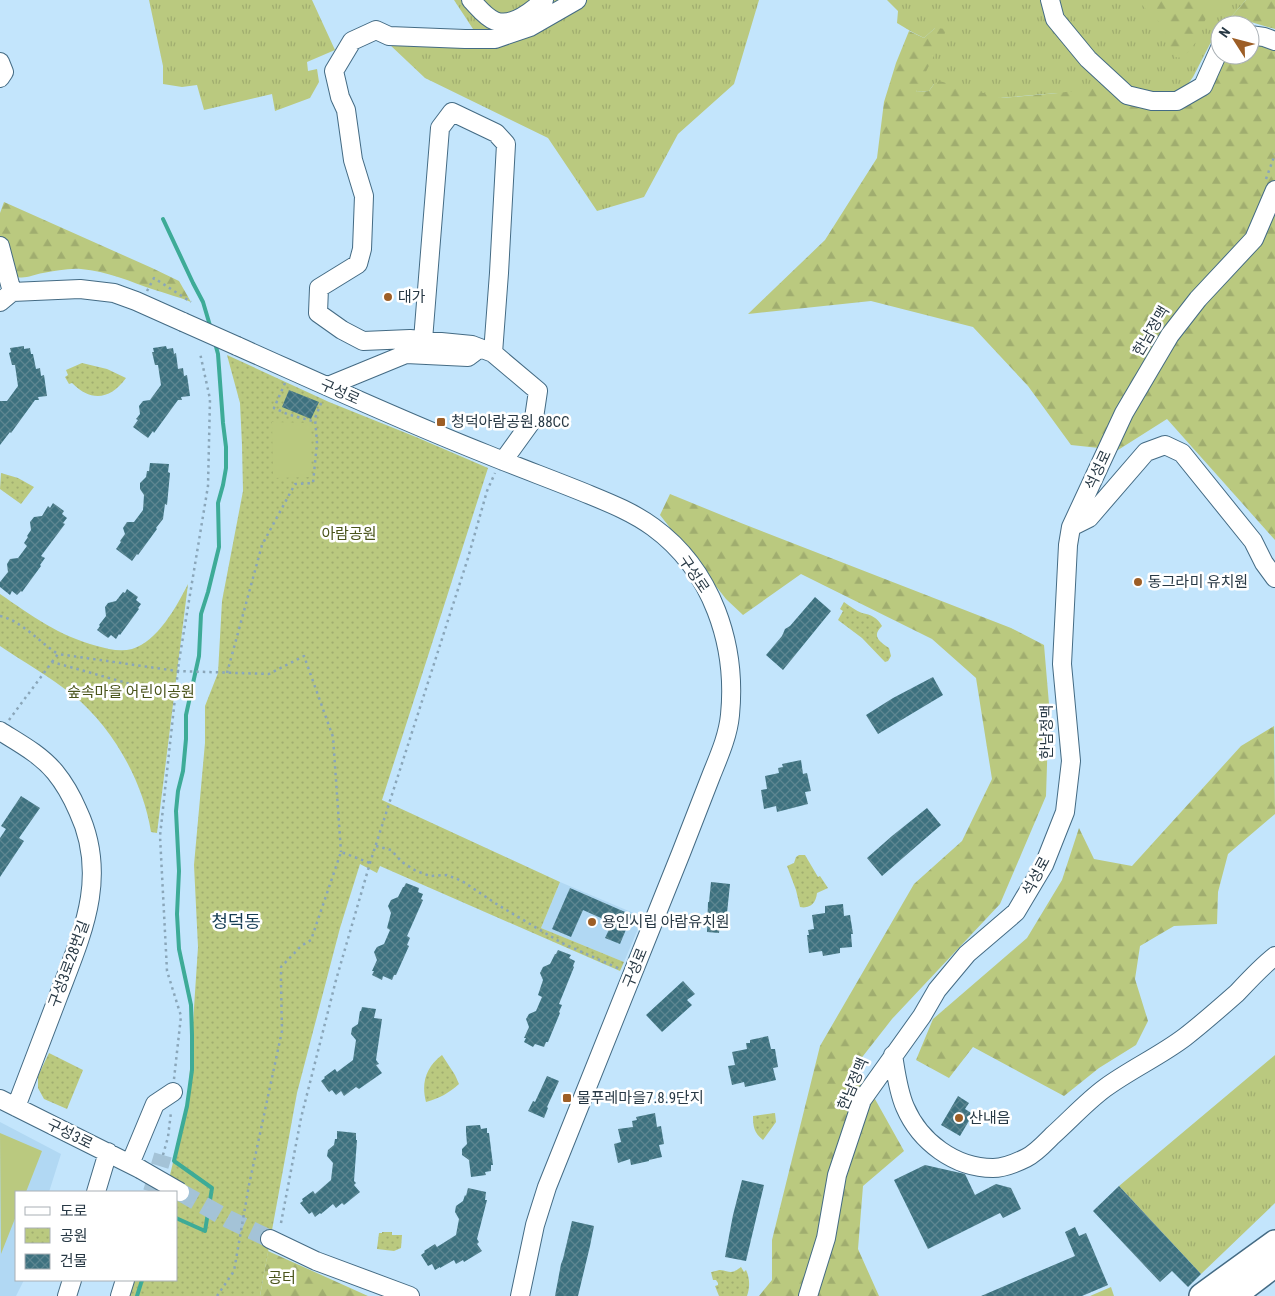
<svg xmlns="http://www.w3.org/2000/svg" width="1275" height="1296" font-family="'Roboto Condensed','Noto Sans KR',sans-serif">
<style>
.built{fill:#b1d8f3}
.grass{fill:url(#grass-tufts)}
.forest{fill:url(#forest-firs)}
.park{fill:url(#park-dots)}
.garden{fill:#bac97f}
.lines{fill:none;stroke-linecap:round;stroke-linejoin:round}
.stream{stroke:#3dab97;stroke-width:4}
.building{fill:url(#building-cross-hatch)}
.minor-tunnel{stroke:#a4c3d7;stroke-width:18;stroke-dasharray:18 9;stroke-linecap:butt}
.minor-casing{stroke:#446b84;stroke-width:20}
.highway-casing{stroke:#446b84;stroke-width:28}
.path{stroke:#8aa6b9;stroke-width:2.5;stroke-dasharray:2.5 4;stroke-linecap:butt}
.minor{stroke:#fff;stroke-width:18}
.highway{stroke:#fff;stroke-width:25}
.minor-bridge-casing{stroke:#446b84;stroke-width:20;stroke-linecap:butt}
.minor-bridge{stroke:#fff;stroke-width:18}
.poi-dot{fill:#9d5e26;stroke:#fff;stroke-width:2}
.labels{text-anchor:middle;stroke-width:5;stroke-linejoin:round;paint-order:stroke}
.poi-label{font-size:15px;fill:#283945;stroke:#fff;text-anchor:start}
.street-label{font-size:15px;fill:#283945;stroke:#fff}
.park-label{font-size:15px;fill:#4a541b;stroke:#fff}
.quarter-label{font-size:18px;fill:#163d55;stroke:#fff}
</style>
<defs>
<pattern id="grass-tufts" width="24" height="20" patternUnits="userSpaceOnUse" patternTransform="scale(1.25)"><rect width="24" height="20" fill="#bac97f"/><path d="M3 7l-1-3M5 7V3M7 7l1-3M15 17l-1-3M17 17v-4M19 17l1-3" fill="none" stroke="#a0ad6f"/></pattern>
<pattern id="forest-firs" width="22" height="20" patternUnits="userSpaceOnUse" patternTransform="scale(1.25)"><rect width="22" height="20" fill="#bac97f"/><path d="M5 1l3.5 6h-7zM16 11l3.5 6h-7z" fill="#a0ad6f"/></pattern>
<pattern id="park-dots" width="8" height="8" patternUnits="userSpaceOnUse" patternTransform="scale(1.25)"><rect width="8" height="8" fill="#bac97f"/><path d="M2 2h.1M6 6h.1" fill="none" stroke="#a0ad6f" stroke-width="1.8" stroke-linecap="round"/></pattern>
<pattern id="building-cross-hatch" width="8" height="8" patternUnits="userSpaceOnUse" patternTransform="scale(1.25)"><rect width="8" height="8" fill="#3d717f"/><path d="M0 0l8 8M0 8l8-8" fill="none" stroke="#5d8691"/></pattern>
</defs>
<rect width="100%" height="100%" fill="#c3e5fc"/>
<path class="built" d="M560,882L643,917L624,962L541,928Z
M0,1122L61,1154L49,1192H16V1280H24L16,1296H0Z"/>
<path class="grass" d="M149,0H312L335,50L307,62L308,71L317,69L319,82L310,98L275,111L272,94L204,110L197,85L182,87L163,84V66Z
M454,0H759L734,84L678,134L644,197L597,211L548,138L425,78L389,44L473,29Z
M887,0H1246L1224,25H1220V30L1210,44L1193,77L1188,84L1179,91L1170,95L1058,93L1000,98L934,84L929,91L916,92L935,28L924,38L912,32L897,23L898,11Z
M1275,1055V1203L1201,1274L1119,1186Z"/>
<path class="forest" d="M1137,0H1210L1212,4L1196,42L1183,58L1175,57L1170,48L1164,27Z
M1246,0H1275V29L1244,20L1224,25Z
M935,28L947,29L916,92L929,91L934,84L939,81L1002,98L1058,93L1129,84L1139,91L1186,104L1222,55H1250V44L1261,45L1275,49V540L1167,419L1118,450L1071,445L1028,386L973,327L871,301L748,314L825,240L877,158L884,102L896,63L909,31L924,38Z
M4,202L152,268L179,281L191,302C179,297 167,294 155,290C131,282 107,271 81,269C69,268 55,271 43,273C32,275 24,280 14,276L2,251L0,237V213Z
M670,494L741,523L1011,628L1044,645L1049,704L1046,796L1000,904L892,1019L856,1065L904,1151L863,1186L858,1249L879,1296H759L772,1280V1240L820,1046L914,884L962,841L992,779L976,678L932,639L801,574L743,615L726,599L660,515Z
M1274,726L1275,814L1228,854L1218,892L1217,924L1174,926L1140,946L1135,979L1148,1021L1136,1045L1099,1068L1064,1096L973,1047L949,1078L916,1060L933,1019L1027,938L1062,880L1079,828L1094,859L1132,866L1241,746Z
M268,1251L368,1296H260Z"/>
<path class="park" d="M227,355L329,402L416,437L488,468L382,800L560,882L541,928L624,962L620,971L380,866L377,873L360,864L340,928L297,1093L260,1296H125L133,1280H176V1192H166L188,1099L198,947L194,865L205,743V706L218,673L222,601L243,491L242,445L240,403Z
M82,363L107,369L126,378C110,400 91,402 72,383L69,384L65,377L68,375L66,370Z
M1,473L18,478L34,487L21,504L0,489Z
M188,584L157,833L151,832C143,781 113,728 73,695C50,677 24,662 0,646V594C32,616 59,636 97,646C108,649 120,652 132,649C157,642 177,606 188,584Z
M844,602C850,606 856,611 862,613C871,615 877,617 882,626C871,636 880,642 889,648L891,656L888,661L885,662L862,638L838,620L843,611L840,609Z
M799,855H805L818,877L820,876L828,888L817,893C816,903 810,909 800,907L796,890L787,866L794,863L796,857Z
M49,1053L83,1070L67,1109L44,1099L38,1088V1076Z
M442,1055L455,1075L459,1084C449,1093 440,1098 426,1102C421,1083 426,1067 442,1055Z
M775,1113L776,1122L763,1140C754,1133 753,1126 753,1116Z
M382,1232H392V1235H402L401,1248L394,1251L377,1249L379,1233H382Z
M741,1267L744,1272L746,1270C750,1279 750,1287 747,1296H719L715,1286L718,1285V1283L716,1280H713L711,1272C712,1272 719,1270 720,1270C730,1271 731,1275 741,1267Z"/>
<path class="garden" d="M272,422L311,423V477L273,478Z
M0,1133L42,1151L26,1192H16V1216L1,1254Z
M1111,1287L1114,1296H1090Z"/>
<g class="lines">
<path class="stream" d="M163,219L193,283L203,302L211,329
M176,1218L205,1231L212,1188L174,1161L187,1106L192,1070V1035L191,1005L179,949L177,914L179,871L176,811L178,791L183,771L186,739V715L199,656L201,614L208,592L219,547L218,503L223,485L226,468V447L223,423L218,354L215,343
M137,1296L142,1280"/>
</g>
<path class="building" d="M24,346V349L30,348L31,354H33L36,369L40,368L41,376L44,375L47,396L38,397L39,400H35L11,433L10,432L0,445V401H7L18,386L15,365H12L9,353L11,352L10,348Z
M166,346L167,349L173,348L174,354L176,353L178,369L183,368L184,376L187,375L190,396L181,397L182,400H178L154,433L153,431L148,438L133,427L138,420L136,419L140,414L139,406L143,401L150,400L161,385L158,365H155L152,352H154L153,348Z
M289,390L319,402L311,419L282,407Z
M150,463L169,464L168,472L170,473L167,505L165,504L163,519L156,528L157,529L138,555L137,554L132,561L116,549L121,542L120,541L125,534L123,528L127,522H134L143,510L144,495L140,489V483L146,477L147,471H149Z
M53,503L64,511L62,514L67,518L63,523L65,524L41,556L45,558L40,565L41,566L22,592L21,591L17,595L12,591L10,595L0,587V582L8,572L7,564L10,559L18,558L27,546L24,543L28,537L27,536L31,530L30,522L34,517L42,516L48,506L50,508Z
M127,589L138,597L136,600L141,604L138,608L139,609L120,635L119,634L116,639L111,635L108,638L97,630L100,626L99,625L106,616L105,607L108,603L116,601L123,592L125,593Z
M815,597L831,611L783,670L766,655L782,636L785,629L790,626Z
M933,677L943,695L878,734L866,715L893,698Z
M801,760L803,774L807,773L811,791L805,792L808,804L777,812L776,806L764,809L761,790L767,789L765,776L779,773L778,768L783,767L782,764Z
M21,796L40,808L19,838L24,841L0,877V838L6,829L1,826Z
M927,808L941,825L882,876L867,858L892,836Z
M711,882L730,884L726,923H720L719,933L707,932L708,902H709Z
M406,883L419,888L418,892L423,894L421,899L423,900L407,936L410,938L407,945L409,946L396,975H394L392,980L383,976L382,980L372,975L374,971H372L377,960L374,952L377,947L384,944L390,930L387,928L391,913L388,906L391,900L398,897L403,887H404Z
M570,888L632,915L620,944L605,938L612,923L583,910L571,937L552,929Z
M843,904L844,916L850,915L853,934H851L852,947L840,948V953L823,956L822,951L809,953L807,935H809L808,930L814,929L812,915L825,913V906Z
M558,950L571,955L569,958L575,961L573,966L574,967L559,1004L562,1005L559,1012L560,1013L548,1042H546L544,1047L535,1044L533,1047L524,1042L526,1038H524L529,1027L526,1019L529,1014L536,1011L542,997L538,995L543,980L540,973L543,967L550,964L555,954H556Z
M683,981L695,994L687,1000L692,1005L662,1032L646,1015Z
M362,1007L376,1009L374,1018L382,1019L376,1060L379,1064L376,1065L382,1073L359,1089L356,1087L344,1096L341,1091L336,1095L332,1090L329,1092L321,1081L325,1078L324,1077L335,1069L337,1072L353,1060L356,1040L351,1034L352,1028L358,1024L360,1011H361Z
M768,1036L771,1049H775L778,1067L773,1068L776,1080L745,1087L744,1082L732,1085L728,1066L735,1065L732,1052L747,1049L746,1043H750V1040Z
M547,1076L559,1081L547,1107L548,1108L544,1118L528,1111L533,1101L535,1102Z
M958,1096L969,1103L965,1109L973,1114L960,1136L941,1125Z
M655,1113L657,1127L661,1126L664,1144L659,1145L662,1157L649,1160V1161L631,1165L630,1159L618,1163L614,1144L621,1142L618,1129L633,1127L632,1121L637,1120L636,1117Z
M480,1125L481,1129L487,1128V1133H489L493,1165H491V1171L485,1172L486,1175L471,1177L469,1160L462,1155V1149L467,1144L466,1132V1126Z
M337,1131L356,1133V1140H357L354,1181L356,1183L354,1185L360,1192L344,1205L342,1203L336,1208L333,1204L321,1214L320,1213L315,1217L312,1212L309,1214L300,1203L303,1201L302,1199L313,1191L315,1194L331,1180L333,1163L327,1156L328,1150L334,1145L335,1139H337Z
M925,1165L965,1174L975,1195L996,1184L1011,1188L1021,1209L1003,1218L1000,1213L928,1249L894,1180Z
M742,1180L764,1185L746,1261L725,1257L733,1215Z
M1119,1186L1201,1274L1188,1287L1172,1271L1160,1282L1093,1211Z
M468,1188L486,1192L485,1200H487L477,1239L479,1242L477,1244L482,1251L464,1262L463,1260L456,1264L454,1260L440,1268V1267L435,1270L432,1264L428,1266L421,1255L425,1252L424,1251L435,1244L437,1247L456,1235L459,1219L455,1212L456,1206L463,1201L465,1195L466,1196Z
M572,1221L594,1226L590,1246L578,1296H555L561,1264L563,1259Z
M1075,1227L1079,1236L1086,1233L1108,1285L1082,1296H981L1075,1256L1065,1232Z"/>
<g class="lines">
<path class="minor-tunnel" d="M152,1192L163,1155
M180,1192L228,1219L270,1239"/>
<defs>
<path id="minor" d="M471,0C478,7 485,17 495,21C512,28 532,11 544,0
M1050,0L1055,19L1088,59L1127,95L1152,101H1177L1203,86L1220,48
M1250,35L1264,37L1275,41
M0,62L4,72L0,78
M0,246L12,292
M0,302L12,292L80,289L114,293L136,301L183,322
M423,340L440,128L452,112L496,133L506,144L499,273L493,353
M237,346C320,383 402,421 486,454C520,468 556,481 590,495C612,504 634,513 653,527C712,570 737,644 730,715C728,736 719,756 711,776C701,802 691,827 681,853C637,965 591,1076 547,1187L535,1225L520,1296
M328,386L406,354L468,357L480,348
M503,461L534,418L538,391L493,353L472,345L410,339L363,341L342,330L318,313L319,288L358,264L362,249L364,196L353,160L346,110L340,97L334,71L352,41L376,30L389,36L465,39H495L530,27L577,0
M1071,527L1089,518L1146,452L1165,445L1182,453L1253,541L1264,563L1275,578
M0,731C19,743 40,754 55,772C64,783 72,797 78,811C109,877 82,934 58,997C44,1034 30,1070 16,1107
M893,1055C896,1073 898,1091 905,1107C920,1142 955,1168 993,1168C1004,1168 1016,1163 1026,1158C1036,1153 1044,1144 1052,1136C1070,1120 1086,1102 1105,1088C1131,1069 1160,1056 1185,1037C1203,1023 1220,1008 1237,993C1249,980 1261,967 1275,956
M0,1099L140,1169
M130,1164L155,1104L173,1092
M96,1192L108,1152
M270,1239L316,1261L410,1296
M67,1296L72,1280
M120,1296L125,1280
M808,1296L826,1238L837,1175L862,1100L922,1016L937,990L967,954L1016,912L1044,865L1065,812L1071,761L1062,664L1068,545L1071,527L1124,413L1170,335L1198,299L1254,239L1275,190"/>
<path id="highway" d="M1202,1296L1275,1243
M1233,1296L1275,1264"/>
</defs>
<use href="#minor" class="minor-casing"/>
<use href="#highway" class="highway-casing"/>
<path class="path" d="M1266,179L1275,154
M147,291L154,278L191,302
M285,383L274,408L287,414L316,422
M0,616C22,621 39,642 58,654
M52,662L58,654L177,671L269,674L304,656L333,737L341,852
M227,673L262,545L295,484L313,483L317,443L315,418L322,401
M9,720L52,662L127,683L175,694
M376,846L391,850L402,862L416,871L430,876L447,875L462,881L498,905L562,943L620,969
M174,1079L181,1016L167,971L160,836L179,661L208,486L210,399L200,353
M163,1155L168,1137L171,1112
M281,1223L301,1118L336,980L370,863L468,558L487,491L495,473
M217,1296L234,1271L249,1185L282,1031L281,984V967L301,946L311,940L341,852L370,863"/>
<use href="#minor" class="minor"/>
<use href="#highway" class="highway"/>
<defs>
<path id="minor-bridge" d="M183,322L237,346
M140,1169L180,1192"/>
</defs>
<use href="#minor-bridge" class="minor-bridge-casing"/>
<use href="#minor-bridge" class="minor-bridge"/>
</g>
<g class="poi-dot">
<circle cx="388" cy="297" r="5"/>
<rect x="436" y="417" width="10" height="10" rx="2.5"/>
<circle cx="1138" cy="582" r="5"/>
<circle cx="592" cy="922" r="5"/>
<rect x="562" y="1093" width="10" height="10" rx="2.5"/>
<circle cx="959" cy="1118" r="5"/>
</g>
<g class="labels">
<g class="poi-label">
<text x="398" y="302">대가</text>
<text x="451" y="427">청덕아람공원.88CC</text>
<text x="1148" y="587">동그라미 유치원</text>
<text x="602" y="927">용인시립 아람유치원</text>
<text x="577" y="1103">물푸레마을7.8.9단지</text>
<text x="969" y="1123">산내음</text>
</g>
<g class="street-label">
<text transform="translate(1151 331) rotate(-59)" y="5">한남정맥</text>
<text transform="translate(340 392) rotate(24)" y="5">구성로</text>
<text transform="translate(1098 470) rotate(-65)" y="5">석성로</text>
<text transform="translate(694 574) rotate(56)" y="5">구성로</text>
<text transform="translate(1047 732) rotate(-90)" y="5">한남정맥</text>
<text transform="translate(1036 876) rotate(-62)" y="5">석성로</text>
<text transform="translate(69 964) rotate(-70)" y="5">구성3로28번길</text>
<text transform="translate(635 968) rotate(-68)" y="5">구성로</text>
<text transform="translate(853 1084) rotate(-67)" y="5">한남정맥</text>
<text transform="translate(70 1134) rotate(26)" y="5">구성3로</text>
</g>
<g class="park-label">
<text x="349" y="539">아람공원</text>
<text x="131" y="697">숲속마을 어린이공원</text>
<text x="282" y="1283">공터</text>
</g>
<g class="quarter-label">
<text x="236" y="928">청덕동</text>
</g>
</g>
<rect x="15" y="1191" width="162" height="90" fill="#ffffff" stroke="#a9b0b5"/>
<rect x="25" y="1207" width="25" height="8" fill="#ffffff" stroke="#a9b0b5"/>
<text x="60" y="1216" font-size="15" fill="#283945">도로</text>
<rect x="25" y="1228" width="25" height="15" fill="url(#park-dots)" stroke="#a9b0b5"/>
<text x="60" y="1241" font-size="15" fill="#283945">공원</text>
<rect x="25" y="1254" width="25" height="15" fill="url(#building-cross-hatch)" stroke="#a9b0b5"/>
<text x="60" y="1266" font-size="15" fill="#283945">건물</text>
<g transform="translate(1235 40) rotate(306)"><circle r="24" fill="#ffffff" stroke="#a9b0b5"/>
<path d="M0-4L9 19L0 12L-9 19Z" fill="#9d5e26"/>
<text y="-8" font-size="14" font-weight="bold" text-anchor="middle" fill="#283945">N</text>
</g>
</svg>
